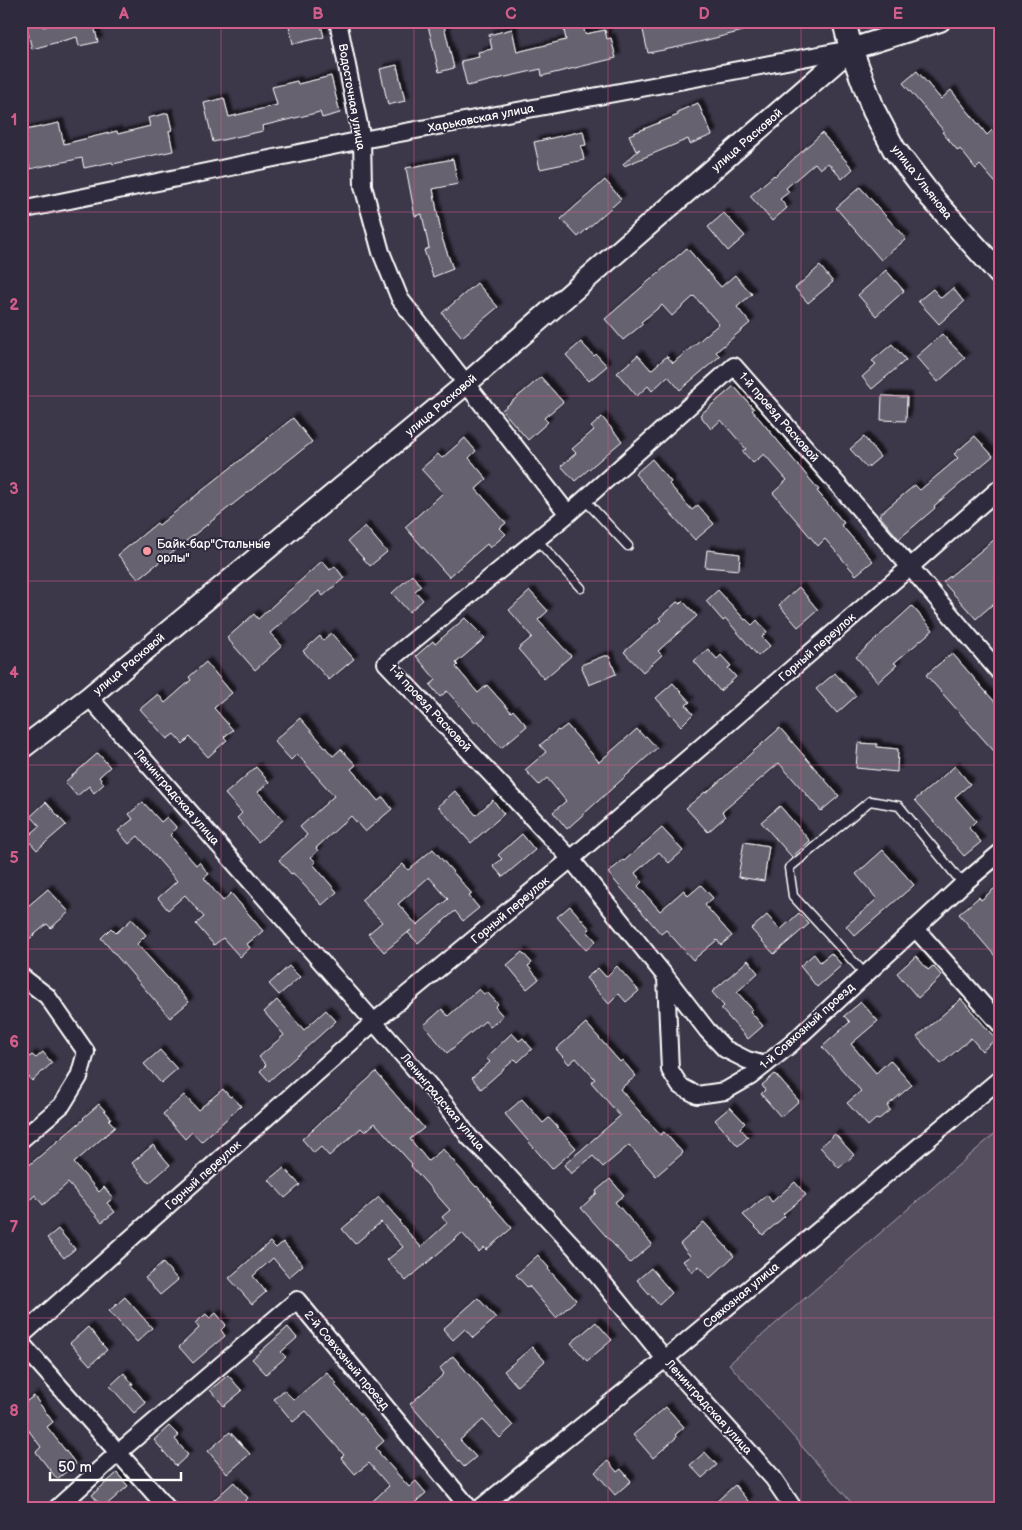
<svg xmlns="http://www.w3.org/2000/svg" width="1022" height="1530" font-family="'Balsamiq Sans',sans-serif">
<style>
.green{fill:#555060;stroke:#aaa8b0}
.building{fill:#666270;stroke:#fff;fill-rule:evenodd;filter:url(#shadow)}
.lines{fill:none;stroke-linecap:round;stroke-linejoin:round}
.service-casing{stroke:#fff;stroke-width:11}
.minor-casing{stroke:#fff;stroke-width:20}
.tertiary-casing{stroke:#fff;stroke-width:24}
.secondary-casing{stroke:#fff;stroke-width:26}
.service{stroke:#2f2a3d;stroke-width:8}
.minor{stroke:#2f2a3d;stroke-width:16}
.tertiary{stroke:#2f2a3d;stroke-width:20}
.secondary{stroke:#2f2a3d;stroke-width:22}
.grid{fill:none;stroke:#d45d8c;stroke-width:1;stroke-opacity:0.55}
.poi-dot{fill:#ff9aa2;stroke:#2f2a3d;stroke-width:2}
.labels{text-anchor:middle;stroke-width:4;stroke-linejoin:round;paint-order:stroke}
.street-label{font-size:12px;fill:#fff;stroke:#2f2a3d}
.poi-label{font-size:12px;fill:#fff;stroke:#2f2a3d;text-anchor:start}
.neatline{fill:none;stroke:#d45d8c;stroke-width:2}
.grid-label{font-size:16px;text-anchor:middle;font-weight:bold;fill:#d45d8c}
</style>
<defs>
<filter id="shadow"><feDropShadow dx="4.5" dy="-4.5" stdDeviation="1" flood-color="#0009"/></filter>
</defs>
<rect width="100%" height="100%" fill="#3c3749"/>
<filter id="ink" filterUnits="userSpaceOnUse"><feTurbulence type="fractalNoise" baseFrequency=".02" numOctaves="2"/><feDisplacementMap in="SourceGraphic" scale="10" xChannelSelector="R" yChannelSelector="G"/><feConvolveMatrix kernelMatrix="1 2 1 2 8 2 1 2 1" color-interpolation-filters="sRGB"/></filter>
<g filter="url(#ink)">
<path class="green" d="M999,1130L1001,1132V1509H857L729,1364Z"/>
<path class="building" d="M25,21H42L43,27L66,21H93L98,42L79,46L77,37L32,49Z
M288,21H320L324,37L293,44Z
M427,21H443L454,68L439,72Z
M579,21H582L585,34L605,30L607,39L611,38L616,58L542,76L541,69L467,86L461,61L479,57L478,52L492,49L489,35L512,29L517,52L566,40L563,25Z
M641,21H762L763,26L679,47L648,53Z
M397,65L405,101L388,105L380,69Z
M917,71L941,99L951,90L987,135L992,130L1001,140V189L980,165L976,169L960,149L958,151L942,132L944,131L903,83Z
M331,76L340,113L322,118L320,112L262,126L263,131L213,142L204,103L224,98L229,117L277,105L272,87L297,81L298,84Z
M698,103L712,135L690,144L688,139L624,166L623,164L640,149L636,151L629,135L678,115L677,112Z
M168,113L172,130L169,131L173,151L113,164L112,162L84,168L82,158L30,169L21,131L59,123L64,144L117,131L118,134L150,126L148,118Z
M583,131L586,145L581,146L584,160L540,169L534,142Z
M822,133L853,169L842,179L828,163L820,169L815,163L786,188L789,192L780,199L787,208L772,221L750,196L774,175L775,176Z
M453,159L458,184L433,189L442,238L453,269L433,277L424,250L429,248L422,214L415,216L406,168Z
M605,180L621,199L578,237L561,219Z
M860,187L906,239L881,260L836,208Z
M724,213L745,236L728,251L708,227Z
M687,248L721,287L735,275L752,294L737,307L750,323L716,352L720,356L680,390L668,376L652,391L648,386L637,396L617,373L638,355L651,370L667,356L673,363L719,324L694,296L672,316L662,305L641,322L643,324L623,340L605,319Z
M820,266L833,282L808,303L795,288Z
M886,270L904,291L876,316L858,295Z
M477,283L498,307L462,337L442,313Z
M953,288L964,302L939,324L918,301L933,289L941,298Z
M942,334L965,358L938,382L916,357Z
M581,342L594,356L596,354L607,366L589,381L566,355Z
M892,344L906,360L872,389L862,377L876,364L872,361Z
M541,377L563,402L544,418L548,422L528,440L502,410Z
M734,386L754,409L752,410L819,490L817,491L844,523L841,525L873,561L856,575L825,539L818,546L773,493L787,480L764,454L753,463L742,451L746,449L721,420L711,429L700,415Z
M882,396L907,397L906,421L881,420Z
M602,417L622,441L575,481L561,466L576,453L572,449L594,430L591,427Z
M293,418L312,442L138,579L118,555L157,523L159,525Z
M975,436L993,456L934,506L935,508L899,539L879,515L915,485L920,490L958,458L954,454Z
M864,437L880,457L867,468L850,449Z
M465,438L476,451L469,458L487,479L476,489L506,523L500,528L506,534L490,548L487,544L449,577L405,527L443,493L421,469L438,454L442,458Z
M652,459L671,482L669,484L692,510L698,505L714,524L695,540L635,474Z
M365,526L387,552L370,566L348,541Z
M1001,534V597L976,619L943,582Z
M707,550L740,554L739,570L705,567Z
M322,561L330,570L335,566L344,578L323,596L319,591L270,633L282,646L255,670L227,638L254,614L258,619Z
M412,575L421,586L415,591L423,600L409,612L392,593Z
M799,587L818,610L798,627L779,605Z
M718,590L745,620L746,619L752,625L757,620L767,632L762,637L770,646L758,656L726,619L723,621L706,601Z
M530,591L548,611L538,620L571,656L544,679L518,649L532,637L509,610Z
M683,601L697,616L658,651L662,655L643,672L624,652L661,620L659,618L677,602L680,604Z
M912,606L933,630L894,663L897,665L878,682L856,657Z
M465,618L485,638L456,663L458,665L456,667L478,693L487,685L511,712L513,710L527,726L501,748L478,721L475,723L447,691L440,697L430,685L436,680L416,656L433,641L435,644Z
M331,633L354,659L329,680L303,651L320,636L323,640Z
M708,649L717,659L721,655L731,666L728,668L736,677L720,691L694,661Z
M952,653L1001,709V759L926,675Z
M604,656H609L616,674L589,685L581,665Z
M206,662L232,693L214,708L233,730L224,737L227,740L208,757L190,737L183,744L174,734L167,739L140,709L158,694L165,703L191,680L189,677Z
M835,673L856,696L837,713L816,689Z
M673,683L690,702L686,705L693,714L681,726L656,698Z
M300,718L333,756L341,749L356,765L351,769L378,801L383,797L392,809L365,832L351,816L316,848L318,851L311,857L316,862L313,864L337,892L322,905L293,873L291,874L279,860L307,835L300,827L334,796L297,754L291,760L274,741Z
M567,725L599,762L637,729L644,737L646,736L657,748L567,829L553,812L566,801L547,778L539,785L525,770L546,752L540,745L558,730L559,731Z
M780,728L839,796L821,811L779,763L722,812L726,816L708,832L686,808L705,792L706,793Z
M858,743L877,744V747L898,749L897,772L856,768Z
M98,753L110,767L99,777L104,784L94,793L89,786L77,796L65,782Z
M955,766L970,784L955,797L976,821L969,828L981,842L964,856L915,800Z
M256,767L269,782L258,792L283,820L258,842L237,818L242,813L225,794Z
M455,791L476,815L493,800L504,814L471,843L438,806Z
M46,802L66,825L37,850L26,838L40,826L31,816Z
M143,802L161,822L167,817L177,828L170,835L196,865L199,862L209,874L204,878L223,901L231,893L263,931L247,944L250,948L240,957L223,938L214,945L196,924L204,917L185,895L168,910L158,898L177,881L138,836L129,844L118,831L133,819L129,814Z
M780,806L810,841L792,857L761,822Z
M662,828L683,851L669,863L659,852L635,873L642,882L638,886L660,911L684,890L688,896L701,885L713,898L705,905L732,936L721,945L717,940L693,960L666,930L661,934L608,873L623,860L624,861Z
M522,834L535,850L503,877L493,866L502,859L498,855Z
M744,842L769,846L764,881L738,877Z
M433,849L472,894L469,896L479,908L463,921L455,911L418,943L408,933L411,930L384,952L368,934L382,922L361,900L403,864L408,870ZM429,877L448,899L417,925L398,904Z
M883,850L914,885L855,936L846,926L877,899L856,874Z
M1001,883V963L959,914L979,897L981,900Z
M48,889L69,912L51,928L47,924L21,946V912Z
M570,906L590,929L587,931L596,941L586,950L557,917Z
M799,913L809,924L774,954L751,929L767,915L780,930Z
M132,919L146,935L137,944L189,1002L170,1018L101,938L111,928L116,933Z
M522,952L532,963L528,966L539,979L527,989L507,965Z
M831,953L842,965L817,987L800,966L814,954L820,962Z
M916,956L928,970L933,966L942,976L918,998L897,973Z
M748,960L758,973L737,992L752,1009L750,1011L763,1026L748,1039L721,1009L724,1006L712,992Z
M289,966L300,977L279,995L269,984Z
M617,966L639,991L626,1002L619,994L609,1004L586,978L598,968L606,977Z
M479,989L484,994L487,992L498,1004L495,1007L503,1016L490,1027L485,1021L447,1053L424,1025L442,1009L448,1016Z
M961,999L996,1039L982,1051L971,1038L941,1064L917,1037Z
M277,1000L304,1030L326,1010L336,1021L269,1081L260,1071L266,1065L259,1057L284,1035L264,1012Z
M861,1002L878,1021L851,1044L876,1073L890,1060L912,1085L887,1106L890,1110L878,1120L876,1119L868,1126L847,1103L861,1091L822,1047L850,1022L844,1016Z
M586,1023L620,1062L622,1060L636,1076L620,1089L660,1135L664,1132L683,1153L656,1176L629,1145L603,1167L593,1156L571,1174L564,1165L620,1116L591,1082L595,1079L576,1058L569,1064L556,1049Z
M512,1033L519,1041L523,1038L532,1049L518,1062L515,1059L481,1089L472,1078L490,1062L486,1058Z
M160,1050L177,1069L161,1083L144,1064Z
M43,1052L52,1063L32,1081L21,1068V1064L32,1055L36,1058Z
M376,1072L424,1128L410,1139L428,1161L443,1149L476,1187L477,1186L491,1202L490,1203L512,1228L486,1250L484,1247L479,1252L462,1233L406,1281L387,1260L403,1247L381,1222L355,1244L342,1229L379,1197L400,1221L399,1222L421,1247L447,1223L442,1217L450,1210L411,1166L412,1164L375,1123L365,1132L361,1128L329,1156L321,1147L314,1153L302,1139Z
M775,1074L799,1101L781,1117L761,1094L765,1090L762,1085Z
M223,1089L230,1097L232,1096L241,1106L201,1142L192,1132L185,1139L163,1114L184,1095L198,1110Z
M522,1099L543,1123L549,1118L576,1148L552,1169L505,1114Z
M99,1104L111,1118L109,1120L115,1127L74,1163L99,1192L104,1187L113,1198L107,1203L115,1212L102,1222L68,1183L43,1205L35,1195L30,1200L21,1190V1172L84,1119L83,1118Z
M730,1107L745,1123L740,1128L748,1137L738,1146L715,1120Z
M835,1134L854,1155L839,1168L820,1147Z
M153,1145L170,1165L149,1183L132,1163Z
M284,1168L300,1185L285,1198L269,1180Z
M610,1179L624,1195L615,1202L652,1244L630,1263L581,1208L597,1193L596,1191Z
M795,1182L806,1195L783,1214L785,1216L763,1235L743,1215L767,1195L772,1202Z
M704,1222L734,1256L710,1278L699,1266L692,1272L683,1261L690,1256L680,1244Z
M58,1229L75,1249L64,1258L47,1238Z
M270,1242L276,1248L283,1242L303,1265L289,1277L273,1258L253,1276L266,1292L252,1304L229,1278Z
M538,1255L549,1268L548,1269L576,1300L556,1318L529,1286L527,1287L516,1275Z
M163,1263L178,1280L160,1295L145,1278Z
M651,1268L672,1293L659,1305L637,1280Z
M125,1297L152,1328L137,1342L109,1311Z
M478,1298L496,1318L473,1338L465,1329L453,1340L443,1329Z
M216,1313L226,1325L221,1330L225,1336L193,1363L179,1347L199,1328L195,1323L206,1314L210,1318Z
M596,1322L612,1340L587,1361L571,1343Z
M88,1327L107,1350L90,1365L70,1343Z
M288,1327L297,1338L281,1352L286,1357L266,1374L252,1359Z
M532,1347L545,1361L517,1386L504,1371Z
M453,1356L513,1426L500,1438L483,1420L460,1440L476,1457L464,1467L410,1404L444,1374L440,1368Z
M327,1372L337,1384L335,1385L384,1441L376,1448L380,1453H379L409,1487L416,1481L426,1493L408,1509H364L389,1486L369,1463L355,1474L341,1458L344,1455L306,1411L293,1422L274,1399L284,1390L294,1400Z
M124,1373L133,1384L131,1385L146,1403L134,1413L110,1386Z
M228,1375L242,1391L224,1406L210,1390Z
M34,1396L53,1422L47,1427L76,1464L57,1479L36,1452L41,1447L21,1420V1405Z
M666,1407L684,1427L675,1435L677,1437L653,1458L633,1435Z
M169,1426L179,1436L175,1439L188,1455L176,1466L154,1440Z
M230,1432L250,1454L227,1474L208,1451Z
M705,1452L717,1465L702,1478L690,1465Z
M608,1461L617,1472L621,1469L631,1481L615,1495L595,1472Z
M117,1473L128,1486L103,1508L92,1495Z
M234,1482L248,1498L236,1509H204Z
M735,1485L748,1501L740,1509H708Z"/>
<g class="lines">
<defs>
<path id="service" d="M585,500L628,546
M537,540L581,588
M865,974L793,896L789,868L870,801L899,806L963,884"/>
<path id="minor" d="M338,21L362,140L363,186L381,252L400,299L568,514
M21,210L362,140L851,49
M1001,674L910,567L734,366L568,514L386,663L571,859L666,977L670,1070L680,1086L697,1095L725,1091L751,1076L791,1044L963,884L1001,852
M89,697L374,1022L446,1105L469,1137L495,1162L575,1248L665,1359L773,1478L794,1509
M915,928L1001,1025
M21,976L47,996L86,1052L79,1077L62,1105L21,1140
M666,977L707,1030L725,1049L747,1060L765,1065
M21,1336L374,1022L571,859L910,567L1001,487
M21,1343L168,1509
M56,1509L119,1452L297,1300L470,1509
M479,1509L665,1359L1001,1078"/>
<path id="tertiary" d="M21,749L89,697L466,384L851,49L940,21"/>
<path id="secondary" d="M844,21L851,49L874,111L894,149L931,197L1001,275"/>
</defs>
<use href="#service" class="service-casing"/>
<use href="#minor" class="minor-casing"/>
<use href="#tertiary" class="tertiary-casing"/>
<use href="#secondary" class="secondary-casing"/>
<use href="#service" class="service"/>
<use href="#minor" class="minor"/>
<use href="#tertiary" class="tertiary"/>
<use href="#secondary" class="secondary"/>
</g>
</g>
<path class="grid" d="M221,21V1509M414,21V1509M608,21V1509M801,21V1509M21,212H1001M21,396H1001M21,581H1001M21,765H1001M21,949H1001M21,1134H1001M21,1318H1001"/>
<circle class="poi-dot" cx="147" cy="551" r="5"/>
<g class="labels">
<g class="street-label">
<text transform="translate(352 97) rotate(80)" y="4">Водосточная улица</text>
<text transform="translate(481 118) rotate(-11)" y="4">Харьковская улица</text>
<text transform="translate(747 140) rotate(-41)" y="4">улица Расковой</text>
<text transform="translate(922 182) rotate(52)" y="4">улица Ульянова</text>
<text transform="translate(441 405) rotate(-40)" y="4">улица Расковой</text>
<text transform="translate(779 417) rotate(49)" y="4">1-й проезд Расковой</text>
<text transform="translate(817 647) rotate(-41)" y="4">Горный переулок</text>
<text transform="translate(129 664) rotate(-40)" y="4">улица Расковой</text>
<text transform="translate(430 708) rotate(47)" y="4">1-й проезд Расковой</text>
<text transform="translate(177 797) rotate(49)" y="4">Ленинградская улица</text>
<text transform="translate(510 910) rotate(-40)" y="4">Горный переулок</text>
<text transform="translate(807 1026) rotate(-42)" y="4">1-й Совхозный проезд</text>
<text transform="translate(443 1102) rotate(50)" y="4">Ленинградская улица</text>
<text transform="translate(203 1175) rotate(-42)" y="4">Горный переулок</text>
<text transform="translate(741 1295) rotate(-40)" y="4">Совхозная улица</text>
<text transform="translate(347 1360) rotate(50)" y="4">2-й Совхозный проезд</text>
<text transform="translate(709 1407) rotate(48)" y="4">Ленинградская улица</text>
</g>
<g class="poi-label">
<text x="157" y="548">Байк-бар"Стальные<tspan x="157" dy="14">орлы"</tspan></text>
</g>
</g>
<rect width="1022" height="1530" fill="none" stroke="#2f2a3d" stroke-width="55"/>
<path d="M50 1472v8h131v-8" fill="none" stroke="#ffffff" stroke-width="2.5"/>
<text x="58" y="1472" font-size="15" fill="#ffffff" stroke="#2f2a3d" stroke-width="4" paint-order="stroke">50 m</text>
<rect x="28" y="28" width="966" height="1474" class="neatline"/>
<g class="grid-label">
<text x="124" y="19">A</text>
<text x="318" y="19">B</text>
<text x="511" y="19">C</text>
<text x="704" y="19">D</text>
<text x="898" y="19">E</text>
<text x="14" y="125">1</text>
<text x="14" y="310">2</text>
<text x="14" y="494">3</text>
<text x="14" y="678">4</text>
<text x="14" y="863">5</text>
<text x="14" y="1047">6</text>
<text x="14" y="1232">7</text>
<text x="14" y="1416">8</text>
</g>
</svg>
